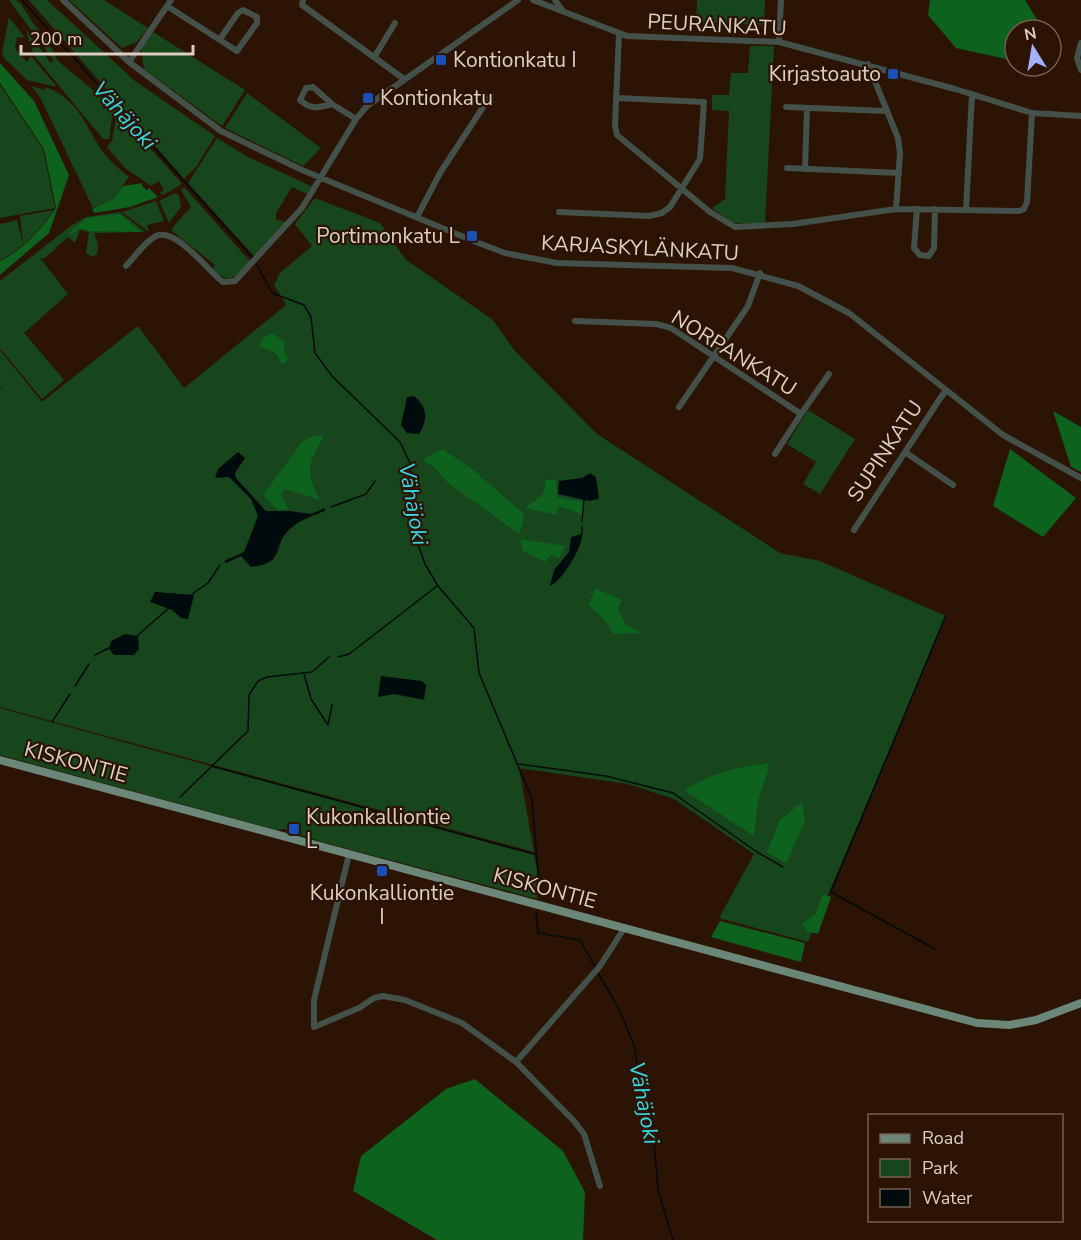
<svg xmlns="http://www.w3.org/2000/svg" width="1081" height="1240" font-family="'Nunito Sans',sans-serif">
<style>
.green{fill:#17461c}
.forest{fill:#0d621d}
.water{fill:#000b0d}
.lines{fill:none;stroke-linecap:round;stroke-linejoin:round}
.stream{stroke:#000b0d;stroke-width:1.5}
.minor{stroke:#43514a;stroke-width:6}
.major{stroke:#6a8779;stroke-width:8}
.transit-dot{fill:#1a4fb4;stroke:#2b1404;stroke-width:2}
.labels{text-anchor:middle;stroke-width:4.5;stroke-linejoin:round;paint-order:stroke}
.street-label{font-size:21px;fill:#decec3;stroke:#2b1404}
.poi-label{font-size:21px;fill:#decec3;stroke:#2b1404;text-anchor:start}
.water-label{font-size:22px;font-style:italic;fill:#37d6e3;stroke:#2b1404}
</style>
<rect width="100%" height="100%" fill="#2b1404"/>
<path class="green" d="M9,0H16L21,4L33,23L46,38L58,61L105,100L103,109L110,106L116,109L182,184L163,195L160,193L164,190L159,181L151,186L125,168L107,147L112,141L116,118H112L109,139H103L37,59L31,49L26,29L50,62L54,61Z
M29,0H47L135,81L215,136L196,167L184,179Z
M69,0H104L148,28L137,42L122,48Z
M697,0H765L764,25L696,22Z
M9,17L25,38L17,37L15,48L27,62L31,56L57,87L27,80L4,58L2,53Z
M153,32L245,90L222,126L144,69L141,49Z
M750,46H774L765,224L733,223L712,208L725,199L729,111L712,110V95H729L731,73H748Z
M0,85L43,149L55,208L0,218Z
M31,86L44,90L46,87C83,101 87,134 108,158C114,165 122,171 129,177L113,199L93,208L40,97Z
M247,93L321,148L303,166L225,128Z
M217,138L246,156L311,186L307,194L292,187L276,213V220L286,222L254,256L188,183Z
M184,187L250,261C236,277 231,286 213,269L215,265L172,231L173,227L191,207L181,190Z
M175,193L179,195L181,207L169,223L159,201Z
M315,198L380,223L405,259L493,320L514,350L597,434L780,553L820,561L946,616L808,942L719,918L754,854L674,799L628,784L519,768L534,852L0,707V388L4,390L0,387V350L42,402L138,326L184,388L286,305L274,285L280,273L312,246L295,224Z
M156,201L164,221L147,225L149,232L122,212Z
M54,210C40,229 22,250 0,260V224L17,220L23,244L20,216Z
M120,212L145,232L94,233L98,244L97,254L93,257L86,253L89,232L80,230L75,243L68,237L44,259L40,258L68,294L24,333L64,380L42,399L0,348V281L72,225L86,217Z
M808,410L855,439L820,494L803,484L816,462L787,444Z
M0,708L534,855L538,875L537,899L322,842L284,829L276,830L0,755Z"/>
<path class="forest" d="M930,0H1025L1038,21V30H1015V61L956,48L928,15Z
M0,63L34,101L69,175L49,233L0,275V261C23,250 42,228 56,208L44,149L0,83Z
M143,183L142,186L147,190L149,188L158,197L130,207L94,213L92,209L113,199L123,186Z
M119,214L141,232L90,231L78,228L76,232L67,235L86,218Z
M272,333L285,343L284,351L288,358L284,364L280,363C279,350 268,351 259,346L262,339Z
M1053,411L1081,427V472L1071,467Z
M316,435L324,436C308,465 304,470 320,500L285,489L281,494L288,509L278,510L263,495L303,441Z
M443,449L473,470L523,513L524,520L519,534L447,482L432,465L424,462L426,458Z
M1010,449L1076,498L1043,537L993,506Z
M556,479L557,497L583,502V515L562,507L558,508L556,515L525,508L543,494L546,480Z
M520,539L566,546L559,558L551,555L545,562L523,551Z
M595,588L622,600L618,609L625,624L642,633L614,634L605,620L589,605Z
M769,763C768,775 764,781 761,791C756,806 756,821 754,836L684,790C712,773 737,767 769,763Z
M802,802L805,821L786,863L767,852L780,820Z
M823,894L831,897L818,934L806,931L802,924L815,915Z
M720,921L805,943L801,962L711,937Z
M475,1079L563,1151L585,1192L583,1240H437L353,1191L361,1156L446,1089Z"/>
<path class="water" d="M414,396C428,407 428,420 419,434L407,433L401,425L407,397Z
M238,452L245,458L235,473L236,478L266,511H289L311,514L325,508V511C314,515 300,520 291,528C270,546 288,563 251,567L241,556L226,563L224,561L244,552L258,516L251,499L229,477L215,478L218,469Z
M590,473L596,477L599,499L589,501L558,494L559,481L582,478Z
M582,534C583,547 562,581 550,586L554,570L569,552L571,537Z
M155,592L194,595L188,619L181,618L172,610L150,602Z
M125,634L138,636L139,649L134,655H114L109,649L111,641Z
M381,676L422,681L426,685L424,700L394,694L378,697Z"/>
<g class="lines">
<path class="stream" d="M22,0L252,257
M257,265L272,293L304,305L311,317L315,353L332,376L400,442L410,463L418,544L425,564L438,586L474,628L479,673L532,799L539,885
M331,507L366,494L375,481
M582,521L584,499
M582,534V527
M192,594L208,583L220,565
M137,636L170,607
M95,655L109,648
M338,657L349,654L437,586
M304,674L311,699L328,725L332,705
M75,686L89,664
M52,722L70,694
M519,764L606,776L673,793L757,852L783,867
M211,766L534,854
M180,797L248,731L249,695L258,681L267,677L312,672L329,657
M536,912L538,933L580,940L595,967
M935,949L831,892L946,615
M598,973L619,1009L635,1048L642,1106L654,1142L658,1190L673,1240"/>
<path class="minor" d="M63,0L129,62L221,131L302,170L476,242L505,253L557,263L732,268L798,286L849,313L1003,435L1081,478
M303,0L302,5L404,79
M533,0L627,36L779,42L955,89L1032,113L1081,116
M555,0L562,10
M167,6L237,51L257,23V17L243,10L238,13L220,39
M619,34L615,125L617,135L710,212L735,227L793,224L896,209L1019,211L1024,209L1027,202L1032,113
M779,42L781,0
M1081,43L1077,58L1081,70
M375,56L395,23
M129,62L171,0
M868,64L898,138L900,153L896,209
M332,104C318,108 311,110 300,100L306,88L313,87L332,104L356,119
M786,107L886,111
M787,168L899,173
M805,169L807,108
M917,209L914,248L920,255L929,256L934,248L935,209
M966,210L972,94
M559,212L649,216L662,213L670,207L700,159L704,102L617,98
M417,217L440,173L491,95
M126,266C135,257 144,242 156,236C176,227 208,271 223,282L235,281L302,208L356,119L367,106L518,0
M575,321L656,324L671,328L801,414L775,454
M679,407L748,306L760,273
M801,414L829,374
M905,452L953,485
M854,530L945,391
M349,854L314,1000V1027L359,1008L374,998L383,996L405,1000L462,1023L516,1062L573,1120L584,1134L600,1186
M516,1062L600,966L625,927"/>
<path class="major" d="M0,760L977,1023L1009,1025L1036,1020L1081,1003"/>
</g>
<g class="transit-dot">
<rect x="435" y="54" width="12" height="12" rx="3"/>
<rect x="887" y="68" width="12" height="12" rx="3"/>
<rect x="362" y="92" width="12" height="12" rx="3"/>
<rect x="466" y="230" width="12" height="12" rx="3"/>
<rect x="288" y="823" width="12" height="12" rx="3"/>
<rect x="376" y="865" width="12" height="12" rx="3"/>
</g>
<g class="labels">
<g class="street-label">
<text transform="translate(717 25) rotate(3)" y="7">PEURANKATU</text>
<text transform="translate(640 248) rotate(3)" y="7">KARJASKYLÄNKATU</text>
<text transform="translate(734 353) rotate(32)" y="7">NORPANKATU</text>
<text transform="translate(885 451) rotate(-56)" y="7">SUPINKATU</text>
<text transform="translate(76 762) rotate(15)" y="7">KISKONTIE</text>
<text transform="translate(545 888) rotate(15)" y="7">KISKONTIE</text>
</g>
<g class="poi-label">
<text x="453" y="67">Kontionkatu I</text>
<text x="881" y="81" text-anchor="end">Kirjastoauto</text>
<text x="380" y="105">Kontionkatu</text>
<text x="460" y="243" text-anchor="end">Portimonkatu L</text>
<text x="306" y="824">Kukonkalliontie<tspan x="306" dy="24">L</tspan></text>
<text x="382" y="900" text-anchor="middle">Kukonkalliontie<tspan x="382" dy="24">I</tspan></text>
</g>
<g class="water-label">
<text transform="translate(125 115) rotate(48)" y="8">Vähäjoki</text>
<text transform="translate(414 504) rotate(80)" y="8">Vähäjoki</text>
<text transform="translate(645 1103) rotate(79)" y="8">Vähäjoki</text>
</g>
</g>
<rect x="868" y="1114" width="195" height="108" fill="#2b1404" stroke="#735e50" stroke-width="1.5"/>
<rect x="880" y="1134" width="30" height="9" fill="#6a8779" stroke="#735e50" stroke-width="1.5"/>
<text x="922" y="1144" font-size="18" fill="#decec3">Road</text>
<rect x="880" y="1159" width="30" height="18" fill="#17461c" stroke="#735e50" stroke-width="1.5"/>
<text x="922" y="1174" font-size="18" fill="#decec3">Park</text>
<rect x="880" y="1189" width="30" height="18" fill="#000b0d" stroke="#735e50" stroke-width="1.5"/>
<text x="922" y="1204" font-size="18" fill="#decec3">Water</text>
<g transform="translate(1033 48) rotate(349)"><circle r="28" fill="#2b1404" stroke="#735e50" stroke-width="1.5"/>
<path d="M0-4.5L10 22L0 15L-10 22Z" fill="#a7b0fc"/>
<text y="-9" font-size="16" font-weight="bold" text-anchor="middle" fill="#decec3">N</text>
</g>
<path d="M21 45v9h172v-9" fill="none" stroke="#decec3" stroke-width="3"/>
<text x="30" y="45" font-size="18" fill="#decec3" stroke="#2b1404" stroke-width="4.5" paint-order="stroke">200 m</text>
</svg>
